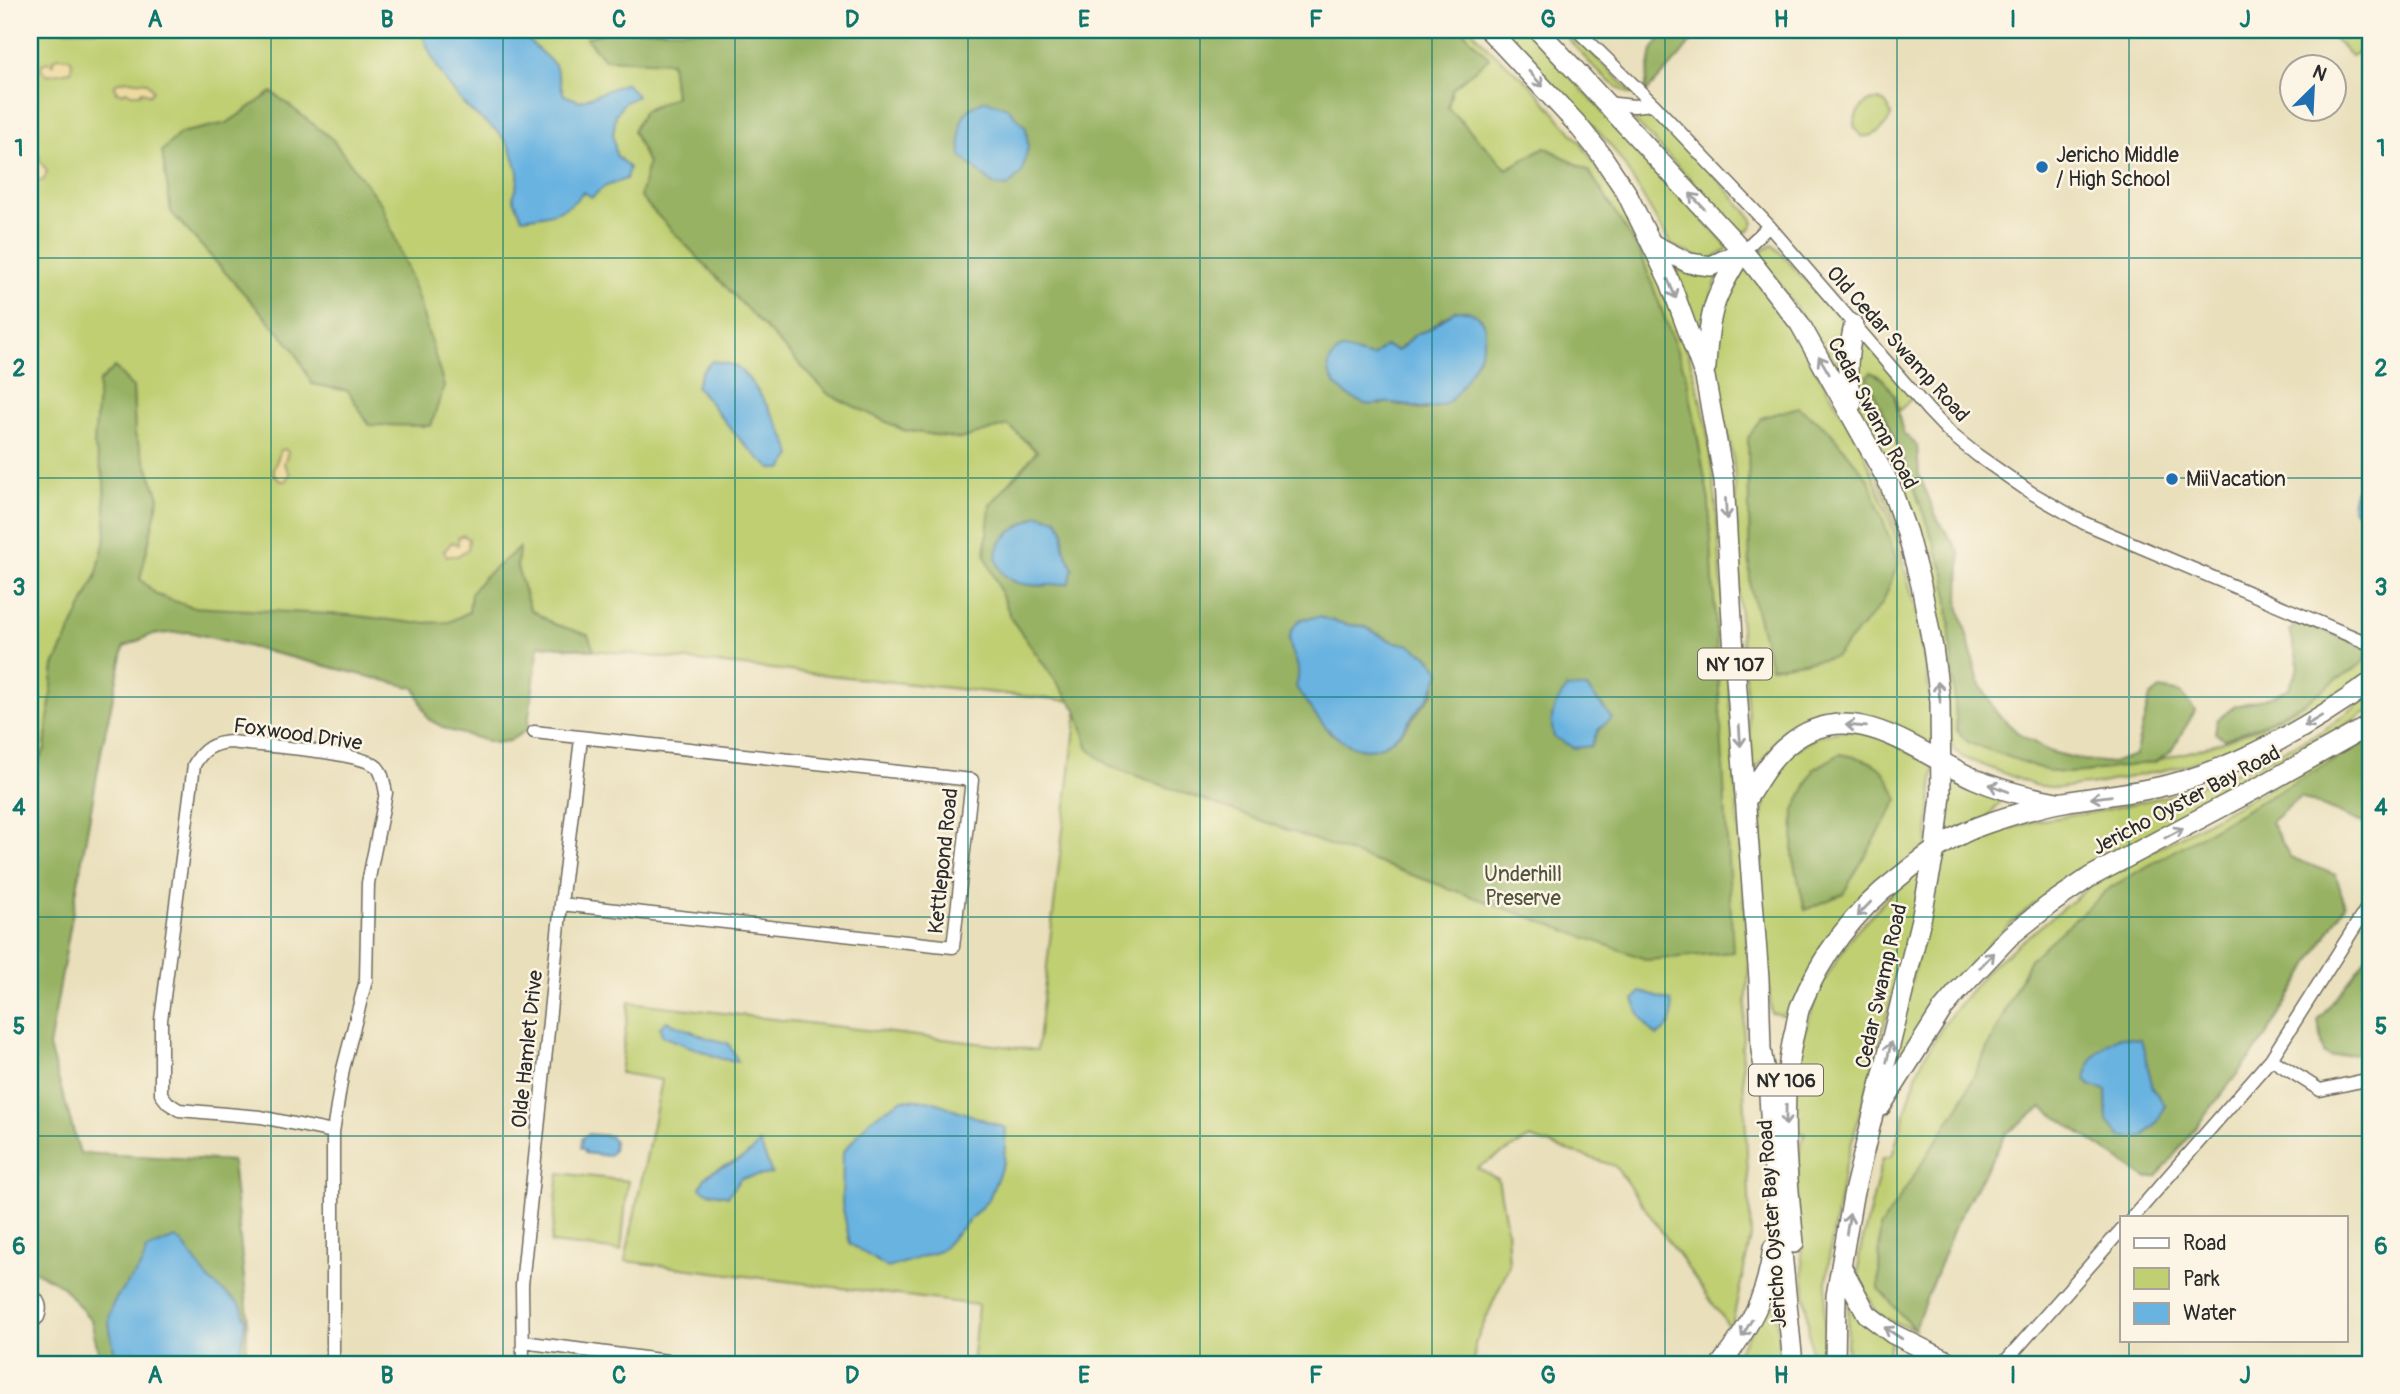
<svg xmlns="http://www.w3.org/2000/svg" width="2400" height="1394" font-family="Pangolin,sans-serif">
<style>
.green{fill:#bfcf72;stroke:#757d4e;stroke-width:2}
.forest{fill:#97b264;stroke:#616e48;stroke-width:2;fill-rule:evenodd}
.sand{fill:#eeda9e;stroke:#8c8264;stroke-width:2}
.water{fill:#69b3e1;stroke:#4a6f86;stroke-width:2}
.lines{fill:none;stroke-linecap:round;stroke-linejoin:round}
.minor-casing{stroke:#6e6a5d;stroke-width:15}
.primary-casing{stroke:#6e6a5d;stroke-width:22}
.minor{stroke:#fff;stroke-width:12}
.primary{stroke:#fff;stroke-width:19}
.oneway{stroke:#a0a0a0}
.grid{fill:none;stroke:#0f766e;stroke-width:2;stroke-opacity:0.55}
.poi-dot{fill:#1f6fb2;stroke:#fcf5e5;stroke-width:2.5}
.labels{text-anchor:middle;stroke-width:5;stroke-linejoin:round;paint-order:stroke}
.shield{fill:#fcf5e5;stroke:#6a6863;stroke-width:2}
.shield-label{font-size:19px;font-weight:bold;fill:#2b2b2b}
.poi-label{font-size:21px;fill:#2b2b2b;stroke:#fcf5e5;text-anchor:start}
.street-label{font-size:21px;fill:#2b2b2b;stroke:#fcf5e5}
.park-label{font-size:21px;fill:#50543d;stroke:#fcf5e5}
.neatline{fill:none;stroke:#0f766e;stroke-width:2.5}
.grid-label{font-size:23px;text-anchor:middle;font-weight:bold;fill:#0f766e}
</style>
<rect width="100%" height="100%" fill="#fcf5e5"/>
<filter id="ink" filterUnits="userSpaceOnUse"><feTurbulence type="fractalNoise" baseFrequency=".0143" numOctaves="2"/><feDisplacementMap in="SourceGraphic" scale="14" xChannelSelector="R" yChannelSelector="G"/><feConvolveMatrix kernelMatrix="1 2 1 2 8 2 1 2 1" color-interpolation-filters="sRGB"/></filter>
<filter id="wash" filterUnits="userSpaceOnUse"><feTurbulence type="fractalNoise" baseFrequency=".00686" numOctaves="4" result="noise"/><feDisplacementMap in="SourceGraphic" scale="28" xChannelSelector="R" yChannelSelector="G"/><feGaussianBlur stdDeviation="1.57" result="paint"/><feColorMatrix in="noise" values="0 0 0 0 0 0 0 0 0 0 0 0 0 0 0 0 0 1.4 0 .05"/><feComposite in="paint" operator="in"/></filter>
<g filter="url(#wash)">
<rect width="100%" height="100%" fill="#e9dfbb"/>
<path class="green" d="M30,30H613L586,38L604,59L671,61L675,97L644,111L633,131L648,163L903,430L960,439L1008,425L1037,452L1004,491L1709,501L1687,378L1640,252L1589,171L1545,147L1507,169L1448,108L1452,89L1488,58L1462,30H1472L1487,47L1530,84L1580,142L1627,213L1668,296L1690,359L1706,421L1716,502L1749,972L1742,1047L1751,1237L1731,1329L1615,1166L1530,1138L1477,1168L1498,1179L1507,1228L1509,1266L1475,1344L1474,1364H972L978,1305L625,1261L662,1080L620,1073L629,1002L1037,1050L1077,711L1089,749L1329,756L1071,701L498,640L133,609L159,497L135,435L133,388L94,444L104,480L106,536L96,577L54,666L45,749L30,774Z
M1502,30H1527L1727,246V250L1708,261L1672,246L1623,163L1608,142Z
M1560,30H1567L1635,95C1609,91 1579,49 1560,30Z
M2326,30H2370V47L2351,56Z
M1872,100C1884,99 1888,104 1891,115C1886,128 1875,138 1861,136L1854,126C1855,114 1861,105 1872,100Z
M1648,109L1653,111L1710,170L1752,218L1754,223L1748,231L1743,232L1737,228L1627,113Z
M1773,245L1847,325L1840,369L1761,259L1762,251Z
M1747,266L1786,319L1862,447L1894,530L1916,609L1928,682L1934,746C1919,739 1905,729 1890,723C1829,702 1789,725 1753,772C1748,709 1741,645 1738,581C1736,540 1738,500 1733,459C1727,420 1709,377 1716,338C1720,313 1729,284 1747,266Z
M1678,269C1691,276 1704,278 1718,276L1699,336L1674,273Z
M1855,329L1913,397L1899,411L1894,395L1881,410L1906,465L1946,577L1957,731C1986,744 2036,773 2066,773C2082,773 2098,770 2114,768C2178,759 2259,734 2313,697C2321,692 2327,686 2335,680C2351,669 2359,670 2369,650L2370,676L2289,725L2225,752L2179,767L2096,784L2058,788L2034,785L1962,757L1954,749L1948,737L1934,632L1858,421Z
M2370,696V710C2318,741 2267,773 2214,801C2158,831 2097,858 2046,895C1986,939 1937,998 1898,1061L1893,1058L1941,854L1990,834L2036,821L2101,811L2179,793L2247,768L2321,732Z
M1852,730L1881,737L1934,766L1927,846L1872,887L1835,930L1788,1016L1771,1013L1762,900V818L1770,782L1789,754L1820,735Z
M2370,734V740L2030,959L1961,1103L1880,1229L1879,1289L1914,1329L1893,1322L1877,1313L1859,1279V1255L1883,1158L1892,1156L1919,1067L1945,1022L1989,968L2098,880Z
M1950,776L1995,795L2001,802L1987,818L1945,836Z
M1916,872L1921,877L1915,912L1844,1171L1830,1251L1824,1314L1826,1364H1812L1796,1197L1800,1147L1805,1133L1792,1135L1798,1048L1820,988L1853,934L1889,896Z
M559,1173L628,1181L621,1251L551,1243Z
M1849,1296L1892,1339L1886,1358L1873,1364H1849L1847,1348Z
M1774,1302L1782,1364H1730L1768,1303Z"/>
<path class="forest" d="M613,30H1462L1489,58L1452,89L1448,108L1507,169L1545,147L1589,171L1640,252L1687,378L1709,502L1733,952L1648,960L1109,766L1089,749L1077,711L1012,620L985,555L990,505L1037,451L1008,425L960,439L903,430L828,394L640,197L648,163L633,131L644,111L675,97L671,62L604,59L586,38ZM986,100L968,160L961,156C962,128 955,112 986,100ZM1467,311L1481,318L1485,326L1479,357L1461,386L1426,410L1387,402L1379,405L1343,349L1372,357L1398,351L1416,334L1428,330L1443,318ZM1038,515L1057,519C1064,532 1061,535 1064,547C1066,560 1068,570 1069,583L1040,586L1012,581L1007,534ZM1318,617L1349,625L1363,626L1391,641L1410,645L1440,670L1433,693L1401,733L1384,745H1352L1329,732L1300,675L1298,662ZM1567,688L1612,718L1598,730L1591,746Z
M1666,30H1700L1679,57L1644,95L1652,50Z
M272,92L332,139L382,205L416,292L444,386L431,426L369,425L348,391L312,384L293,348L171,212L162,151L180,133L227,123Z
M115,367L133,388L135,435L159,497L140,579L157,595L191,607L350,615L415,623L449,622L469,612L471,593L483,578L519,548L517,567L530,609L554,624L588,635L594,650L539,645L527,730L509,741L495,743L448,730L428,719L415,688L189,632L153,634L124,647L102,747L49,1047L80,1153L232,1161L248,1316L245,1364H101L91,1320L61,1285L30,1269V774L45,749L54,666L96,577L106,536L104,480L94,444L99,382Z
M1871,372L1882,378L1894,395L1903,433L1917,445L1919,475L1938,520L1960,553L1959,605L1979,683L1996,712L2019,734L2051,752L2083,760L2112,763L2135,755L2150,697L2160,689L2181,693L2195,711L2171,751L2155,762L2085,772L2065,773L2048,771L1969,743L1957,731L1946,577L1906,465L1867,377Z
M1798,407L1828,429L1869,480L1898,564L1882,604L1835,657L1771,667L1750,587L1748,438L1761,418Z
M2300,621L2363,646L2369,650L2363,662L2354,670L2337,679L2312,698L2267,722L2225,739L2215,733L2217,720L2235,706L2267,698L2288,689L2299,667L2290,630Z
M2370,739V826L2300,797L2271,822L2290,857L2336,875L2345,905L2263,1041L2157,1177L2146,1178L2042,1107L2006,1134L1957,1221L1914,1329L1879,1289L1880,1228L1961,1103L2030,959L2111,887ZM2140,1039L2153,1089L2165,1105L2107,1120L2106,1090Z
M1840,754C1877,761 1884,765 1898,800L1843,894L1805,910L1793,856L1794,810L1814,769Z
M2370,953V1051L2331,1057L2324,1054L2318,1021Z"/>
<path class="sand" d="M58,57L69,58L72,62L71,71L47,75L41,69L42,64L48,62L53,65V60Z
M127,80L147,82L153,90L150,95L142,91L140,94H131L126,91L123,93L116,92L117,89L114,88L116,83Z
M31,152L39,156L40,161L47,171L44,180L39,181L30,176Z
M281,450L285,449L288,452L284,464L290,474L285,481H281L274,475V468Z
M463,535L469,539L468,549L457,556H447L444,551L452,542L458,545V538Z"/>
<path class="water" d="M421,30H530L528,40L555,65L564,95L580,101L626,83L637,96L624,103L616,114L613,135L616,155L629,168L626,179L604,187L592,197L583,192C568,213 546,215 522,218L513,197C519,183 520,175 515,161C504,126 486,128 465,105C445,84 430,57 421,30Z
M986,100L1008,108L1026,128L1028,147L1022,173L1007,187L994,185L961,156C960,128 955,112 986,100Z
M1456,310C1503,312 1482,353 1467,377C1461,386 1453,401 1443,405C1426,413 1409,404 1391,403C1382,402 1374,406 1365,404C1341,396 1310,366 1343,349L1372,357L1385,346L1398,351L1416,334L1428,330Z
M712,361C719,362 728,363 734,366C752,374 786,436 792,455L782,469H772C739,444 722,416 696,386L702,371Z
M2367,477H2370V497L2366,507L2356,511L2352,508C2353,495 2356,485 2367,477Z
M1038,515L1057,519L1064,531L1063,546L1073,568L1069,583C1045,586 1004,592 997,561C995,553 997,547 1002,541C1010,530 1027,523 1038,515Z
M1318,617L1349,625L1363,626L1391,641L1410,645L1428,656L1440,670C1435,692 1427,699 1413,716C1405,727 1396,740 1382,746C1344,761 1313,714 1296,687C1305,659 1284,652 1291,632C1292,628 1298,622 1301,619Z
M1567,688H1587L1612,718L1598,730L1591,746L1574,748L1554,737C1548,716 1554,705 1567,688Z
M1640,992L1671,1001C1674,1018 1673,1028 1656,1036C1646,1026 1637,1015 1634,1000Z
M667,1021L708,1038L728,1043L738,1061L722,1059L662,1036L660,1027Z
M2118,1037L2141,1039L2153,1088L2165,1105L2158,1121L2144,1137H2121L2107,1120L2106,1090L2091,1086L2085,1079C2091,1054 2098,1050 2118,1037Z
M902,1099L932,1101L1006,1128L1004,1161L989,1199L940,1251L888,1268L850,1244L842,1204L843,1152L870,1120Z
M588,1134L610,1136L614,1141L613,1151L608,1156L585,1153V1150L581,1148L582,1138Z
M760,1143L772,1174L741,1178L728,1196L707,1192L700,1188C707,1168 720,1169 737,1161C746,1158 753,1149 760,1143Z
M175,1238L183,1244L209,1280L241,1305L246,1320L237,1364H117C115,1350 109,1333 109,1319C110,1291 144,1276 146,1250Z"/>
</g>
<g filter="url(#ink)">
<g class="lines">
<defs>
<path id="minor" d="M1577,30L1653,104L1769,226L1929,411L1951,434L1977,455L2030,492L2084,523L2370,644
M1606,103L1634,106L1653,104
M1743,251L1769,226
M534,732L972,780L953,947L561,904
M231,742C259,746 360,751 377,767C383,773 384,785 386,793L368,883L366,980L343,1069L333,1132L261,1117L179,1110L168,1103L161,1094V1020L194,765C203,749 213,743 231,742Z
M2271,1059L2320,1090L2370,1079
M2133,1217L2271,1059L2370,903
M30,1295C39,1299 42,1307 38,1317L30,1324
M523,1342L690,1364
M333,1364V1132
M523,1364L522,1285L561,904L581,739
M2003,1364L2122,1229"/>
<path id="primary" d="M1489,30L1576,123L1600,153L1626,192L1670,282L1705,377L1724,480L1733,638L1759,979L1761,1050L1769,1094L1772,1151L1793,1364
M1538,30L1743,251L1800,324L1890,485L1907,533L1921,585L1933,648L1940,701L1941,795L1935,849L1922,915L1853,1196L1836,1296L1835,1364
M1654,245L1689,263L1711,266L1743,251
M1706,367C1709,311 1713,298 1743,251
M1852,403C1845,375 1848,352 1854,325
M1746,800C1758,782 1770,759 1788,745C1852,692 1916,753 1975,779C2002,791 2028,797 2057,802
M1881,1106L1942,1010L1958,991L2010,936L2049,905L2090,877L2263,785L2370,725
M1794,1243C1787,1175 1779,1104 1793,1038C1796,1028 1797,1016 1800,1007C1821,956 1855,911 1898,878C1925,856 1954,834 1988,823C2012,815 2039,806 2064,802C2099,796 2134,793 2168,785C2242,766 2309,727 2370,683
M1841,1266L1867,1314L1893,1334L1954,1364
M1721,1364C1750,1327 1767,1296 1773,1248"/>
</defs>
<use href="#minor" class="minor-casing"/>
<use href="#primary" class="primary-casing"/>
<use href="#minor" class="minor"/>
<use href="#primary" class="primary"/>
</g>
<defs><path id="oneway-shaft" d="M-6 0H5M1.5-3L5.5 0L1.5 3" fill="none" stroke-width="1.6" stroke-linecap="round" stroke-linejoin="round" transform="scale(1.75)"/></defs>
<g class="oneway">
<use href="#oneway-shaft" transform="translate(1536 79) rotate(47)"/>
<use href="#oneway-shaft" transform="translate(1697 201) rotate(-133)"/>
<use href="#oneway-shaft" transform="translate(1672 289) rotate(67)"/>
<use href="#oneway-shaft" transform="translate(1824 365) rotate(-120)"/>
<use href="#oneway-shaft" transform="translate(1726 509) rotate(87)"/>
<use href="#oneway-shaft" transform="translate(1939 692) rotate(-97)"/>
<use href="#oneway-shaft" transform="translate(2313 721) rotate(149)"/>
<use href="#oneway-shaft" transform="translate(1856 726) rotate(-175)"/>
<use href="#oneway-shaft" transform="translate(1740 736) rotate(86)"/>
<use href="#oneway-shaft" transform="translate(1999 788) rotate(-159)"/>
<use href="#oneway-shaft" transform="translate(2101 797) rotate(172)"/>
<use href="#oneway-shaft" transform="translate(2174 833) rotate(-28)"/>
<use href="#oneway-shaft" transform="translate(1864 909) rotate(134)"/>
<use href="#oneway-shaft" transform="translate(1987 960) rotate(-46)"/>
<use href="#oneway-shaft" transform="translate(1889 1052) rotate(-77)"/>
<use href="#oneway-shaft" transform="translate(1786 1115) rotate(91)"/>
<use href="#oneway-shaft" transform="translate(1848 1224) rotate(-81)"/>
<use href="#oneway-shaft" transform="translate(1747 1328) rotate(120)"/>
<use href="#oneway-shaft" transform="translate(1893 1333) rotate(-147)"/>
</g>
</g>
<path class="grid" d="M271,30V1364M503,30V1364M735,30V1364M968,30V1364M1200,30V1364M1432,30V1364M1665,30V1364M1897,30V1364M2129,30V1217M30,258H2370M30,478H2370M30,697H2370M30,917H2370M30,1136H2370M2129,1340V1364"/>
<g class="poi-dot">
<circle cx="2042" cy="167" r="7"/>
<circle cx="2172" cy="479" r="7"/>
</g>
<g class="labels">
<g class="shield">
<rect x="1698" y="648.5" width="74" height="31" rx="5"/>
<rect x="1749" y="1064.5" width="74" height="31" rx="5"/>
</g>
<g class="shield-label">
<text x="1735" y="671">NY 107</text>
<text x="1786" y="1087">NY 106</text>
</g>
<g class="poi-label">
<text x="2056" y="162">Jericho Middle<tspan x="2056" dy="24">/ High School</tspan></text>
<text x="2186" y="486">MiiVacation</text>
</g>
<g class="street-label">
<text transform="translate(1898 344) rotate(48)" y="7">Old Cedar Swamp Road</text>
<text transform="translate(1873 413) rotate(62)" y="7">Cedar Swamp Road</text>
<text transform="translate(298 734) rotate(8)" y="7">Foxwood Drive</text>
<text transform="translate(2186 800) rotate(-28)" y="7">Jericho Oyster Bay Road</text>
<text transform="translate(943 861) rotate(-84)" y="7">Kettlepond Road</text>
<text transform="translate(1881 986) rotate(-77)" y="7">Cedar Swamp Road</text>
<text transform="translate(527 1049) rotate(-84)" y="7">Olde Hamlet Drive</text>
<text transform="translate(1772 1224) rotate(-94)" y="7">Jericho Oyster Bay Road</text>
</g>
<g class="park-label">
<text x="1523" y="881">Underhill<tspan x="1523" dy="24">Preserve</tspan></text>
</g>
</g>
<rect width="2400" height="1394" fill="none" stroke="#fcf5e5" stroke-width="77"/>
<rect x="2120" y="1216" width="228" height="126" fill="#fcf5e5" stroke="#a8a49b" stroke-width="2"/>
<rect x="2134" y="1238" width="35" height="10" fill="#ffffff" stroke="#a8a49b" stroke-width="2"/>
<text x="2183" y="1250" font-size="21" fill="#2b2b2b">Road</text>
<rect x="2134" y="1268" width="35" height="21" fill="#bfcf72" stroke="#a8a49b" stroke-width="2"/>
<text x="2183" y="1286" font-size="21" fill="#2b2b2b">Park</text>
<rect x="2134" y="1303" width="35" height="21" fill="#69b3e1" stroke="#a8a49b" stroke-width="2"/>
<text x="2183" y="1320" font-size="21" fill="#2b2b2b">Water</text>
<g transform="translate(2313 88) rotate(24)"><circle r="33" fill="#fcf5e5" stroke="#a8a49b" stroke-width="2"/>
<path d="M0-5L12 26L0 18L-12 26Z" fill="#1f6fb2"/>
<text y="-10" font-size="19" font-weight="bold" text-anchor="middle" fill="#2b2b2b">N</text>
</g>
<rect x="38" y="38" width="2324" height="1318" class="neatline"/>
<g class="grid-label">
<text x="155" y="27">A</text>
<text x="387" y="27">B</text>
<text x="619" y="27">C</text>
<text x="852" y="27">D</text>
<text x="1084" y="27">E</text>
<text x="1316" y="27">F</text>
<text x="1548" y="27">G</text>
<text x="1781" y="27">H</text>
<text x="2013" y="27">I</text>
<text x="2245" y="27">J</text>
<text x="19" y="156">1</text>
<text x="2381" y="156">1</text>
<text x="19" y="376">2</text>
<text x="2381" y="376">2</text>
<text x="19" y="595">3</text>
<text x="2381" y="595">3</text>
<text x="19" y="815">4</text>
<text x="2381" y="815">4</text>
<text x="19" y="1034">5</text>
<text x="2381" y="1034">5</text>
<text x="19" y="1254">6</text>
<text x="2381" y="1254">6</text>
<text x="155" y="1383">A</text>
<text x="387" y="1383">B</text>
<text x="619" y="1383">C</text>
<text x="852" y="1383">D</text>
<text x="1084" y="1383">E</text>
<text x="1316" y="1383">F</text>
<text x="1548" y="1383">G</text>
<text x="1781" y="1383">H</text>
<text x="2013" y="1383">I</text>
<text x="2245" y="1383">J</text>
</g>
</svg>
